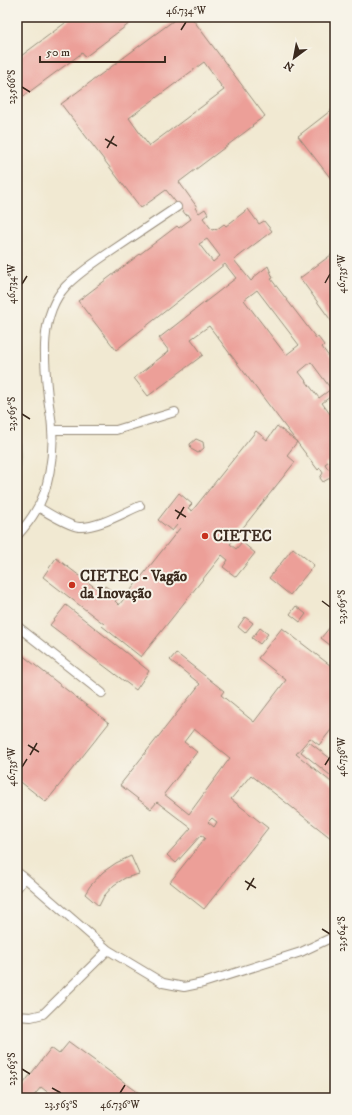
<svg xmlns="http://www.w3.org/2000/svg" width="352" height="1115" font-family="'IM FELL DW Pica',serif">
<style>
.forest{fill:#8ea95b;stroke:#646a3c}
.building{fill:#ec9f98;fill-rule:evenodd}
.lines{fill:none;stroke-linecap:round;stroke-linejoin:round}
.service-casing{stroke:#968a78;stroke-width:10}
.service{stroke:#fff;stroke-width:8}
.ticks{fill:none;stroke:#3b2a1e;stroke-width:1.5}
.poi-dot{fill:#c8321e;stroke:#f7f3e8;stroke-width:1.5}
.labels{text-anchor:middle;stroke-width:4;stroke-linejoin:round;paint-order:stroke}
.poi-label{font-size:15px;font-weight:bold;fill:#3b2a1e;stroke:#f7f3e8;text-anchor:start}
.neatline{fill:none;stroke:#3b2a1e;stroke-width:1.5}
.ticks-label{font-size:10px;text-anchor:middle;fill:#3b2a1e}
</style>
<rect width="100%" height="100%" fill="#f7f3e8"/>
<filter id="ink" filterUnits="userSpaceOnUse"><feTurbulence type="fractalNoise" baseFrequency=".025" numOctaves="2"/><feDisplacementMap in="SourceGraphic" scale="8" xChannelSelector="R" yChannelSelector="G"/><feConvolveMatrix kernelMatrix="1 2 1 2 8 2 1 2 1" color-interpolation-filters="sRGB"/></filter>
<filter id="wash" filterUnits="userSpaceOnUse"><feTurbulence type="fractalNoise" baseFrequency=".012" numOctaves="4" result="noise"/><feDisplacementMap in="SourceGraphic" scale="16" xChannelSelector="R" yChannelSelector="G"/><feGaussianBlur stdDeviation="0.9" result="paint"/><feColorMatrix in="noise" values="0 0 0 0 0 0 0 0 0 0 0 0 0 0 0 0 0 1.4 0 .05"/><feComposite in="paint" operator="in"/></filter>
<g filter="url(#wash)">
<rect width="100%" height="100%" fill="#f1e9d2"/>
<path class="forest" d="M17,411L21,453L17,477Z"/>
<g id="blocks">
<path class="building" d="M73,17H138L85,57L82,53L17,101V59Z
M170,17H191L265,116L252,125L253,126L179,182L197,207L195,208L199,213L205,209L208,214L203,218L212,230L215,229L216,230L224,224L226,226L248,209L259,224L264,221L272,231L234,260L251,281L253,279V278L268,266L273,278L271,279L316,338L318,337L324,345L322,347L335,365V393L322,403L330,414L332,412L335,416V457L325,464L328,469L335,467V475L323,482L320,478L323,473L320,468L318,470L209,326L191,339L203,355L148,396L134,378L169,351L159,338L236,278L225,264L116,350L78,301L177,226L179,228L191,219L188,214L186,215L166,190L141,208L61,104L173,21ZM204,62L224,90L149,146L129,118ZM207,239L220,256L213,262L199,244ZM257,290L299,345L286,355L244,300ZM311,362L331,389L319,398L299,372Z
M334,108L335,110V184L298,136Z
M335,252V326L300,278Z
M277,426L297,442L287,455L295,462L230,544L236,549L242,542L255,553L236,577L223,567L228,560L222,555L141,657L102,626L104,624L43,577L56,558L101,592L105,586L119,596L115,601L119,605L180,528L177,525L172,531L158,520L179,493L192,504L188,508L192,511L256,431L267,440Z
M196,439L203,442L204,448L198,453L191,449L190,444Z
M293,548L314,565L290,595L269,578Z
M66,605L149,671L136,690L50,625Z
M296,606L306,614L300,622L290,614Z
M245,617L253,623L245,633L238,627Z
M335,621V649L321,638Z
M260,628L268,634L260,644L252,638Z
M282,628L335,669V725L319,745L310,738L296,754L335,785V835L332,839L251,775L231,799L268,828L204,909L170,882L205,838L201,835L176,863L167,855L191,828L157,802L151,809L120,785L200,684L170,660L176,653L224,691L221,695L254,722L286,680L258,658ZM194,729L230,758L189,814L164,794L197,752L184,742ZM212,818L217,822L214,827L208,822Z
M17,651L109,723L46,802L17,779Z
M309,742L335,762V779L301,752Z
M131,856L139,874L125,878L114,885L104,896L99,906L85,894L90,886L103,872L116,863Z
M69,1042L139,1093L135,1098H55L41,1087L32,1098H17V1092L51,1048L59,1054Z"/>
</g>
</g>
<g filter="url(#ink)">
<use href="#blocks" fill-opacity="0" stroke="#968a78" stroke-width="1"/>
<g class="lines">
<defs>
<path id="service" d="M52,430H116L175,412
M38,507C48,513 68,526 79,527C98,528 123,513 140,506
M17,536C23,529 30,521 35,512C49,491 54,454 52,430C52,419 49,408 48,397C44,361 39,315 66,286C77,275 91,265 104,256C128,240 153,223 177,207
M17,626L102,693
M17,872L25,878
M17,888L25,878L108,950L163,983L184,987L203,983L301,952L335,936
M17,1016L31,1017L43,1014L108,950"/>
</defs>
<use href="#service" class="service-casing"/>
<use href="#service" class="service"/>
</g>
</g>
<path class="ticks" d="M181,30L186,22M22,87L30,92M105,139L117,146M107,148L114,136M325,283L330,274M22,284L27,276M22,414L30,419M175,510L186,517M177,519L184,507M322,601L330,607M28,745L39,752M30,755L37,743M325,765L330,757M22,767L27,759M245,881L256,888M247,890L254,878M322,929L330,934M22,1069L30,1074M52,1088L61,1093M120,1093L125,1085"/>
<g class="poi-dot">
<circle cx="205" cy="536" r="4"/>
<circle cx="72" cy="585" r="4"/>
</g>
<g class="labels">
<g class="poi-label">
<text x="213" y="541">CIETEC</text>
<text x="80" y="581">CIETEC - Vagão<tspan x="80" dy="17">da Inovação</tspan></text>
</g>
</g>
<rect width="352" height="1115" fill="none" stroke="#f7f3e8" stroke-width="44"/>
<g transform="translate(294 58) rotate(212)" stroke="#f7f3e8" stroke-width="3" paint-order="stroke">
<path d="M0-3L7 15L0 10L-7 15Z" fill="#3b2a1e"/>
<text y="-6" font-size="11" font-weight="bold" text-anchor="middle" fill="#3b2a1e">N</text>
</g>
<path d="M40 56v6h125v-6" fill="none" stroke="#3b2a1e" stroke-width="2"/>
<text x="46" y="56" font-size="12" fill="#3b2a1e" stroke="#f7f3e8" stroke-width="3" paint-order="stroke">50 m</text>
<rect x="22" y="22" width="308" height="1071" class="neatline"/>
<g class="ticks-label">
<text x="186" y="14">46.734°W</text>
<text transform="translate(11 87) rotate(-90)" y="4">23.566°S</text>
<text transform="translate(341 274) rotate(-90)" y="4">46.735°W</text>
<text transform="translate(11 284) rotate(-90)" y="4">46.734°W</text>
<text transform="translate(11 414) rotate(-90)" y="4">23.565°S</text>
<text transform="translate(341 607) rotate(-90)" y="4">23.565°S</text>
<text transform="translate(341 757) rotate(-90)" y="4">46.736°W</text>
<text transform="translate(11 767) rotate(-90)" y="4">46.735°W</text>
<text transform="translate(341 934) rotate(-90)" y="4">23.564°S</text>
<text transform="translate(11 1069) rotate(-90)" y="4">23.563°S</text>
<text x="61" y="1108">23.563°S</text>
<text x="120" y="1108">46.736°W</text>
</g>
</svg>
